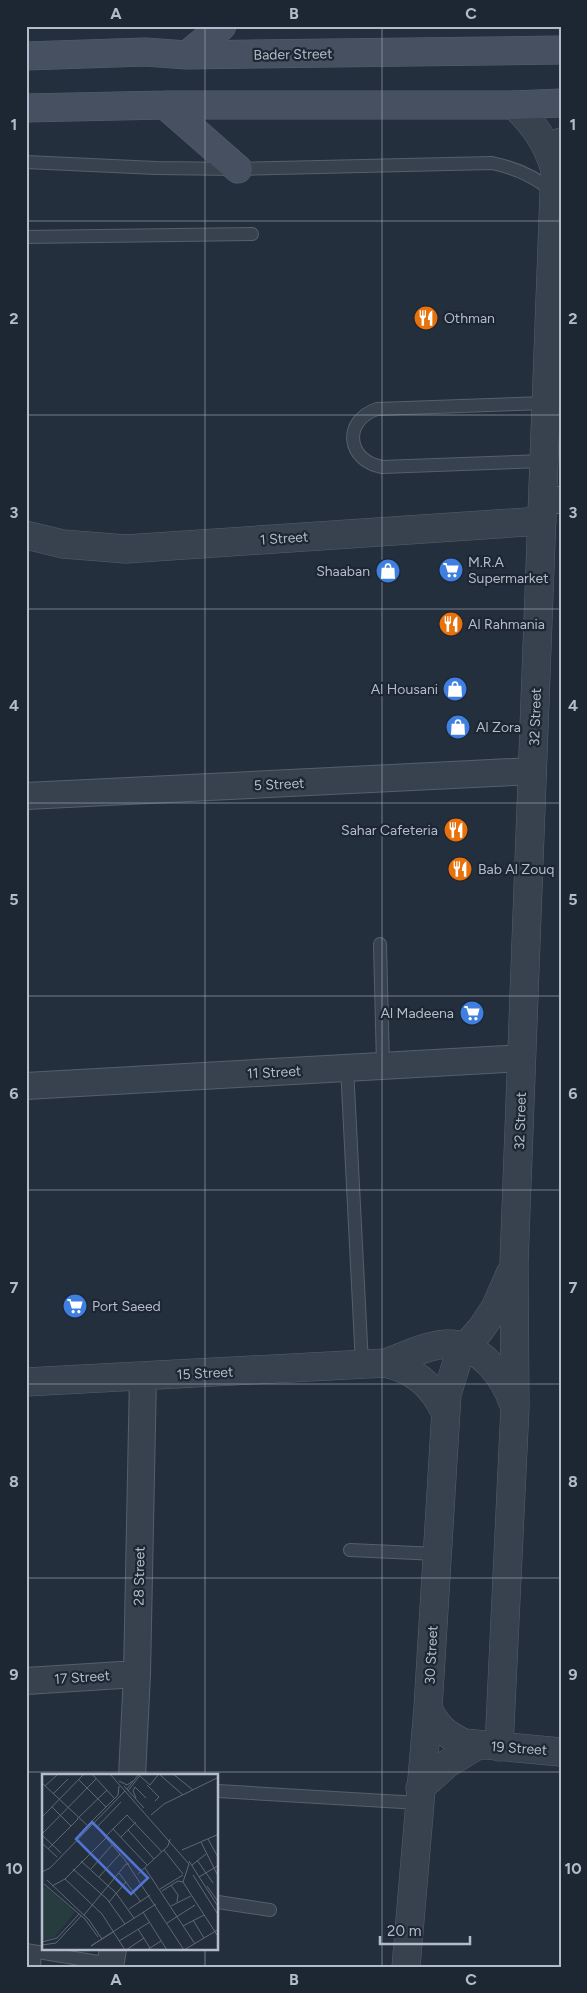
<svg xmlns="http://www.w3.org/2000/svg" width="587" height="1993" font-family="Figtree,sans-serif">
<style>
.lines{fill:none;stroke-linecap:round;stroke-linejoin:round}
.service-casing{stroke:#565f6c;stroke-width:14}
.minor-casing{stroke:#565f6c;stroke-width:28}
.tertiary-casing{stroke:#565f6c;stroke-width:29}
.secondary-casing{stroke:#565f6c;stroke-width:29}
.service{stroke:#38414e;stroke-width:12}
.minor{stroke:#38414e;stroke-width:26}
.tertiary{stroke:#38414e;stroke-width:28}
.secondary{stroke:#465061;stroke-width:28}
.grid{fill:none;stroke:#b4bcc9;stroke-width:1;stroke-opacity:0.55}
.labels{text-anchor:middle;stroke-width:4.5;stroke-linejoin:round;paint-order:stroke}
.street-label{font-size:14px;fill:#b4bcc9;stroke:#1d2633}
.poi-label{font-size:14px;fill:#b4bcc9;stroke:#1d2633;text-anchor:start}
.inset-road{fill:none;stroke:#5e6776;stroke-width:1}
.view{fill:#5274d3;fill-opacity:0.15;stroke:#5274d3;stroke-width:2.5}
.inset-edge{fill:none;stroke:#b4bcc9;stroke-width:2.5}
.neatline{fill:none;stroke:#b4bcc9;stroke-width:2}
.grid-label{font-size:16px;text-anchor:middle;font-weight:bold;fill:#b4bcc9}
</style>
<rect width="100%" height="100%" fill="#242f3e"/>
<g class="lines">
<defs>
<path id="service" d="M26,162L156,168L238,169L492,163C516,168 535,176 553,192
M26,237L252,234
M544,461L382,467C347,461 342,421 377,409L546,403
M380,944L383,1065
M347,1067L362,1364
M350,1550L437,1554
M218,1791L419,1803
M218,1902L270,1910
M26,1950L110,1964
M34,1967L35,1952"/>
<path id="minor" d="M543,500H561
M26,796L533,771
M26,1086L522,1058
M26,1681L137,1674
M132,1776L137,1674L143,1376
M110,1967L113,1949"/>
<path id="tertiary" d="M514,105C534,124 547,143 555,170
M26,535L63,544L126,549L542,521
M385,1363C403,1357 429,1344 448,1344C480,1344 504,1376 513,1403
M26,1382L385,1363C414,1370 432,1384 445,1412
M428,1708C436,1726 446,1735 464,1743L561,1752
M499,1747L515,1407L514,1263L554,193L555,170L561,142
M420,1788L447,1764L478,1745
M406,1967L428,1708L447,1394L457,1362L465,1347L481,1329L495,1308L510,1274"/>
<path id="secondary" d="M187,55L222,26
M26,56L145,52L187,55L561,50
M165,105L238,169
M26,108L165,105H514L561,103"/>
</defs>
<use href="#service" class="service-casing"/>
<use href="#minor" class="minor-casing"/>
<use href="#tertiary" class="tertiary-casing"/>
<use href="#secondary" class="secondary-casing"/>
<use href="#service" class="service"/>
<use href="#minor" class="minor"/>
<use href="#tertiary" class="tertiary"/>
<use href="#secondary" class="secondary"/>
</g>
<path class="grid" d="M205,26V1776M382,26V1967M26,221H561M26,415H561M26,609H561M26,803H561M26,996H561M26,1190H561M26,1384H561M26,1578H561M26,1772H561M205,1949V1967"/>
<defs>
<symbol id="restaurant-disc" viewBox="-11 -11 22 22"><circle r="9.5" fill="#e8710a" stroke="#1d2633"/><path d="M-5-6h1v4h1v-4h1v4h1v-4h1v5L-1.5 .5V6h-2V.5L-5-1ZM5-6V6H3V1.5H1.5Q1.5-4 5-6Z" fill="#fff"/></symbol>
<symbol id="supermarket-disc" viewBox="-11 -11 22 22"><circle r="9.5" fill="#3f7fe0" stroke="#1d2633"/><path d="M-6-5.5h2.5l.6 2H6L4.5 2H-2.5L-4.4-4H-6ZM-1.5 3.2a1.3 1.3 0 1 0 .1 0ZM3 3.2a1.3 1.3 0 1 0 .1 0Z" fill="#fff"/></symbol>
<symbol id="shop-disc" viewBox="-11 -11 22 22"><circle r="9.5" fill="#3f7fe0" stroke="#1d2633"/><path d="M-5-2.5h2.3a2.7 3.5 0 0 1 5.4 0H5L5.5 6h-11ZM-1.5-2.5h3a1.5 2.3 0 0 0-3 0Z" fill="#fff"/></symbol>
</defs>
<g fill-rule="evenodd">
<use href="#restaurant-disc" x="412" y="304" width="28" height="28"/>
<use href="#supermarket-disc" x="437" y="556" width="28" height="28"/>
<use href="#shop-disc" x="374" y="557" width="28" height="28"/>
<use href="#restaurant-disc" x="437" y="610" width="28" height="28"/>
<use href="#shop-disc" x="441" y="675" width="28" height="28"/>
<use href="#shop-disc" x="444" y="713" width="28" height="28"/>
<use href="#restaurant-disc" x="442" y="816" width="28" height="28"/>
<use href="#restaurant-disc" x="446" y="855" width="28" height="28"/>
<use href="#supermarket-disc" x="458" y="999" width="28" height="28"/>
<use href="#supermarket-disc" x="61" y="1292" width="28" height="28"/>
</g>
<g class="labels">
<g class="street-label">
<text transform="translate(293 54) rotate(-1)" y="5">Bader Street</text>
<text transform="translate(284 538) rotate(-4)" y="5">1 Street</text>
<text transform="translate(535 717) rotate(-88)" y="5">32 Street</text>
<text transform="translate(279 784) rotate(-3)" y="5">5 Street</text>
<text transform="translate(274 1072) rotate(-3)" y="5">11 Street</text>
<text transform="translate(520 1121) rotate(-88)" y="5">32 Street</text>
<text transform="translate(205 1373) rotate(-3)" y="5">15 Street</text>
<text transform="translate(139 1576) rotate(-89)" y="5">28 Street</text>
<text transform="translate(431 1655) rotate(-87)" y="5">30 Street</text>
<text transform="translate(82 1677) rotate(-4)" y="5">17 Street</text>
<text transform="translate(519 1748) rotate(4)" y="5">19 Street</text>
</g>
<g class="poi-label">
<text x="444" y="323">Othman</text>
<text x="468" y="567">M.R.A<tspan x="468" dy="16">Supermarket</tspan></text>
<text x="370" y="576" text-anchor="end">Shaaban</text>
<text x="468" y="629">Al Rahmania</text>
<text x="438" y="694" text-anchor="end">Al Housani</text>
<text x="476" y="732">Al Zora</text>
<text x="438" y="835" text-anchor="end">Sahar Cafeteria</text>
<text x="478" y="874">Bab Al Zouq</text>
<text x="454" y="1018" text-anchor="end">Al Madeena</text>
<text x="92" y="1311">Port Saeed</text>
</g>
</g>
<g transform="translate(42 1774)">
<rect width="176" height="176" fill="#242f3e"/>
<path d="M4,113L33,138L13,163L0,167V116Z" fill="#263c3f"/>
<path class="inset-road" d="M50,0L73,25M68,0L147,90L141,108L177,164M117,0L141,21M131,0L151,16M98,2L108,11L116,1M37,6L64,33M77,7L85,11L91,7M0,9L46,52M105,11L117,23L113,27M3,12L16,0M82,12L102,34M85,15L97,0M86,17L99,0M11,20L26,5M94,24L91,17L93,13L104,24M10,33L29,52M85,41L120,78M109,41L122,30L177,3M0,43L42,0M35,45L65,16M53,51L83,86M54,54L79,28M71,55L105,91M41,56L76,21L77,12M86,56L112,85M0,60L54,5M0,61L19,79M63,63L85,41M79,63L94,48M166,65L177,85M159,68L177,104M0,69L15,83M6,75L36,45M122,76L141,100M140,76L177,60M83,86L142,176M155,86L171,109M39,87L74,119L92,144M147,87L177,134M150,91L164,80M103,94L153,170M31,95L65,125L83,150M49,95L70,71M0,98L8,94L83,17M77,99L99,128M96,100L126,72L128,65M151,101L177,142M57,103L78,80M157,103L177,91M23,105L60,140L83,176M5,106L47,146L60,165M2,110L43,145L56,163M129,111L136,121L135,128M10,112L23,105L64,64M165,112L177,129M118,115L141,101M120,117L136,107L141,108M67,128L84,108M129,132L149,122M87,135L108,121M101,138L125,176M42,141L84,90H87M151,146L162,164M125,149L153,131M141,152L162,141M96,155L108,174M77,167L108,148M0,168L15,164L37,140M0,171L14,169L39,142M49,172L114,130M49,172L71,158M84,176L102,164M105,176L119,167M142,176L177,155"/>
<path class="view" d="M50,48L106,104L89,120L34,65Z"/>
<rect width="176" height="176" class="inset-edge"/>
</g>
<rect width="587" height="1993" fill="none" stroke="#1d2633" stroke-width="55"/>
<path d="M380 1936v8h90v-8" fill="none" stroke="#b4bcc9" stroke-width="2.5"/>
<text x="387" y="1936" font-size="15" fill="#b4bcc9" stroke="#1d2633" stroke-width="4" paint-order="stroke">20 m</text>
<rect x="28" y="28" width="532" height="1938" class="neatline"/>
<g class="grid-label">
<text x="116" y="19">A</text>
<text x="294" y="19">B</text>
<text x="471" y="19">C</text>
<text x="14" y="130">1</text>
<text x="573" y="130">1</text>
<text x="14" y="324">2</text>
<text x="573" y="324">2</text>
<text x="14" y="518">3</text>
<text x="573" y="518">3</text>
<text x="14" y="711">4</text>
<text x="573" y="711">4</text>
<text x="14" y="905">5</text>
<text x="573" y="905">5</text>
<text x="14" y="1099">6</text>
<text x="573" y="1099">6</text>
<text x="14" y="1293">7</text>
<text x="573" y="1293">7</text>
<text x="14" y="1487">8</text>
<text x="573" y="1487">8</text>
<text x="14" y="1680">9</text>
<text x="573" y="1680">9</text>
<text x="14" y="1874">10</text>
<text x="573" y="1874">10</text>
<text x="116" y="1985">A</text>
<text x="294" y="1985">B</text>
<text x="471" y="1985">C</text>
</g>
</svg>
